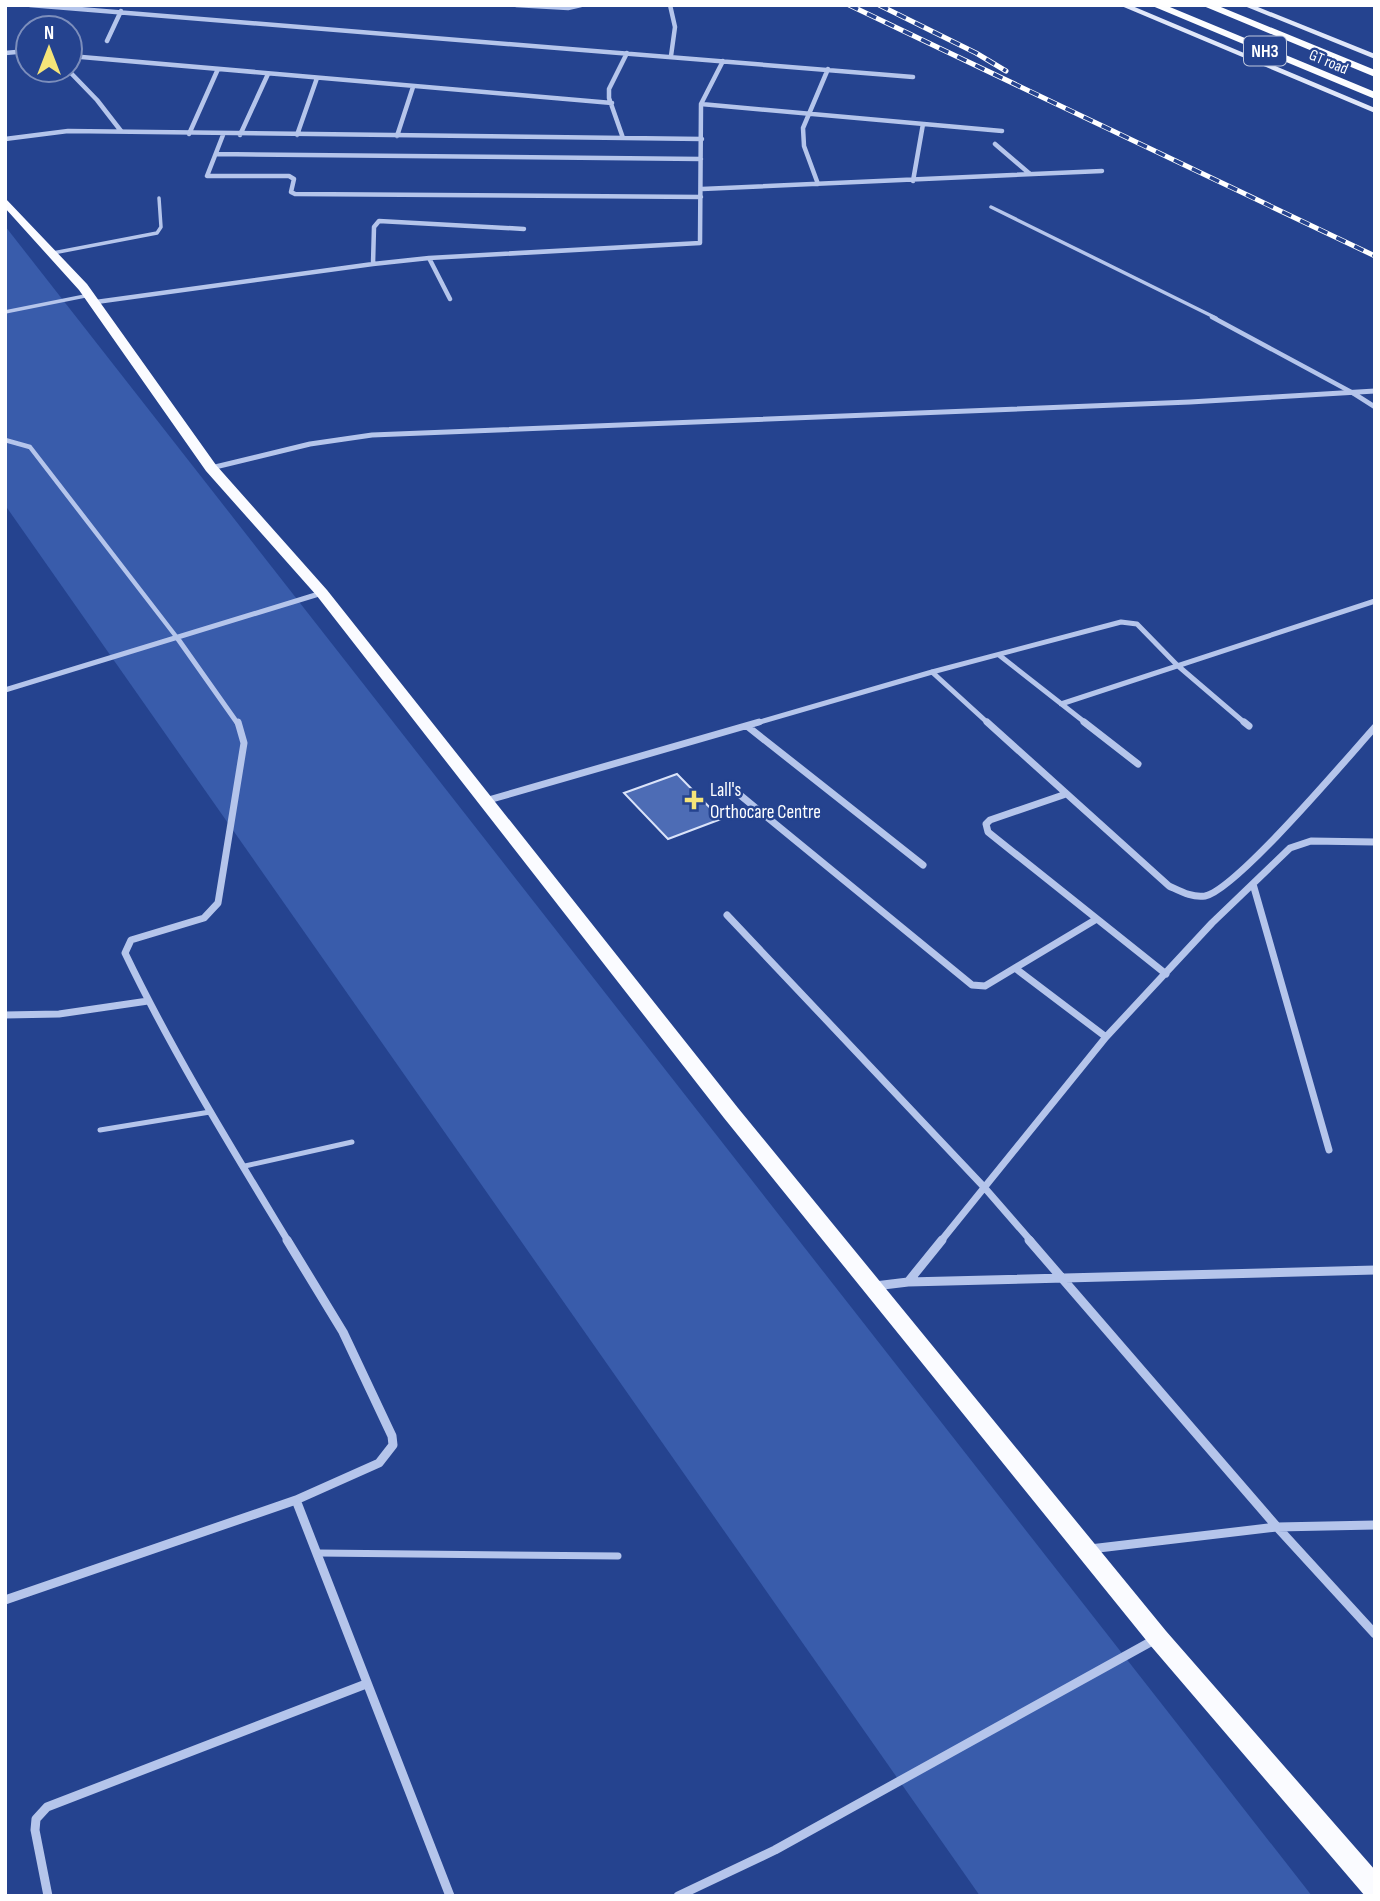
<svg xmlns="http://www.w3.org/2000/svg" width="1380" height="1901" font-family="'Sofia Sans Condensed',sans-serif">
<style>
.green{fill:#395cab}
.building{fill:#4d6cb5;stroke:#dae3f9;stroke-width:2}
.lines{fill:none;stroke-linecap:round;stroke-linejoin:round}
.service-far3{stroke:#b5c5eb;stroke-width:3.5}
.service-far2{stroke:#b5c5eb;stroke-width:4.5}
.service-far1{stroke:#b5c5eb;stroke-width:5}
.service{stroke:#b5c5eb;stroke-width:7}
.minor-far3{stroke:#b5c5eb;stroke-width:4.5}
.minor-far2{stroke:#b5c5eb;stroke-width:5}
.minor-far1{stroke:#b5c5eb;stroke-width:7}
.minor{stroke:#b5c5eb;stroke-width:9}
.secondary{fill:#e0e7f9;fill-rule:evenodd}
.primary{fill:#fafbff;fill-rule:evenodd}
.trunk{fill:#fcfdff;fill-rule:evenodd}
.rail-casing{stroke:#fff;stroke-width:5}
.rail{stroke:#25438f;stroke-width:3.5;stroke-dasharray:10;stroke-linecap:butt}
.poi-dot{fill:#f5e479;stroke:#25438f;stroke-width:2.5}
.labels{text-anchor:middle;stroke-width:5;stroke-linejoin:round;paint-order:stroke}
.far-street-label{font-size:16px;fill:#fff;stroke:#25438f}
.shield{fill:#25438f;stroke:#bec7dd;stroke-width:2}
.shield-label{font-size:18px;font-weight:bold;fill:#fff}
.poi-label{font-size:19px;fill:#fff;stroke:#25438f;text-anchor:start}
</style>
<rect width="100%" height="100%" fill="#25438f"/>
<path class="green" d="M5,226L1312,1896H980L5,505Z"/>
<path class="building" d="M677,774L721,819L668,839L624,793Z"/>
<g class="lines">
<path class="service-far3" d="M991,207L1216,318
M53,253L157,233L161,227L159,198
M5,312L90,295"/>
<path class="service-far2" d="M1212,317L1353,393
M5,440L30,447L178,639"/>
<path class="service-far1" d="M100,1130L210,1112
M245,1166L352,1142"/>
<path class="service" d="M318,1553L618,1556"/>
<path class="minor-far3" d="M30,5L913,77
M516,5L568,8L581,5
M670,5L675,27L671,56
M107,41L121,11
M5,53L28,51
M70,56L612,103
M68,70L97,100L121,131
M701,104L1002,131
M189,134L218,69
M223,135L207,176H289L294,179L291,192L295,194L701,197
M240,135L268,74
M297,135L317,78
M397,136L413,87
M623,138L609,98V89L627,53
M5,139L68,131L702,139
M995,144L1030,174
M216,154L701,159
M913,181L923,124
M818,184L804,146L803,128L828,69
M702,189L1102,171
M429,258L450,299
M373,264L429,258L700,243L701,104L723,61
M96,302L373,264L374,227L379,221L524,229"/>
<path class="minor-far2" d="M1353,393L1375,407
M211,468L310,444L372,435L1190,402L1375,391
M178,639L238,724
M999,655L1087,724
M932,672L989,724
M5,690L322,593
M1061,704L1375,601
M753,724L932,672L1121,622L1137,624L1177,665L1246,724"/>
<path class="minor-far1" d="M238,722L244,743L218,903L204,918L131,940L125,953C173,1053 231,1147 288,1241
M987,722L1169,886C1180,891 1192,898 1205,896C1236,890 1348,757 1375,727
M1084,722L1138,764
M1244,722L1249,726
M747,726L923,865
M1066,794L990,820L986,824L988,832L1166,974
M740,795L972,985L985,986L1095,920
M485,801L759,722
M1253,884L1329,1150
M727,915L984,1187L1031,1241
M1015,968L1106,1037
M5,1015L59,1014L148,1001
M941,1241L1106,1037L1212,923L1290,848L1311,841L1375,842"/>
<path class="minor" d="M1029,1240L1277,1527L1375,1634
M908,1282L942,1240
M875,1286L908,1282L1375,1270
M296,1500L450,1896
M1090,1549L1277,1527L1375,1525
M5,1600L296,1500L379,1463L393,1445L392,1436L343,1332L287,1240
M48,1896L35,1830L36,1819L47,1807L366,1684
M678,1896L775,1850L1154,1640"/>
<path class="secondary" d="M1119,5H1130L1375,108V113Z
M1242,5H1253L1375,54V59Z"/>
<path class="primary" d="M5,198L87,284L216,465L327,590L738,1108L1166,1631L1375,1870V1896H1365L1150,1645L724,1118L317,596L206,471L79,290L5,208Z"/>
<path class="trunk" d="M1150,5H1165L1375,92V99Z
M1201,5H1216L1375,70V77Z"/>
<defs>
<path id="rail" d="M849,5L1375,256
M879,5L976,53L1006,71"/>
</defs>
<use href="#rail" class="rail-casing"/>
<use href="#rail" class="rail"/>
</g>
<path class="poi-dot" d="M690.5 789.5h7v7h7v7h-7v7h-7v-7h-7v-7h7z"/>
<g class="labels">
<g class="far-street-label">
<text transform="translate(1329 61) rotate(23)" y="6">GT road</text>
</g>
<rect class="shield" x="1244" y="36.5" width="42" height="29" rx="5"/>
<g class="shield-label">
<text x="1265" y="57">NH3</text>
</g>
<g class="poi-label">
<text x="710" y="796">Lall's<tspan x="710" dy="22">Orthocare Centre</tspan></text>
</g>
</g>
<rect width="1380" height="1901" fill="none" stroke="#ffffff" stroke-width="14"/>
<g transform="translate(49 49)"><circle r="33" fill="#25438f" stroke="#7c8ebc" stroke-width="2"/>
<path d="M0-5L12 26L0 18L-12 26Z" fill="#f5e479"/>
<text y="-10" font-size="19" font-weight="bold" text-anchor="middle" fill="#ffffff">N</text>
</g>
</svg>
